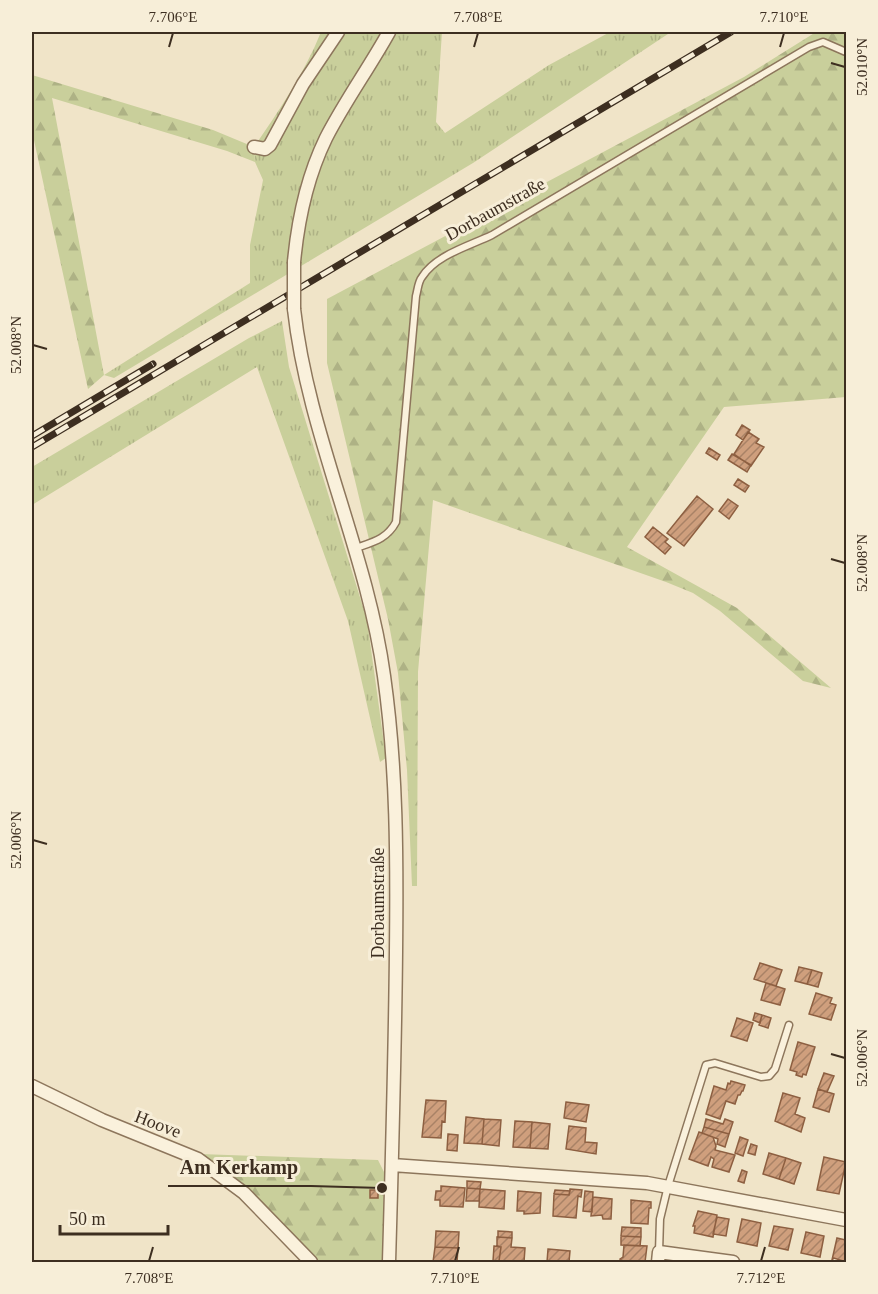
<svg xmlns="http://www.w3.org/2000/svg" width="878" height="1294" font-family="Georgia,serif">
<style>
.grass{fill:url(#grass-tufts)}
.forest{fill:url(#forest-firs)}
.building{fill:url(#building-hatch);stroke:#8d5f41;stroke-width:1.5}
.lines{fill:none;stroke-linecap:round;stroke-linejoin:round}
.service-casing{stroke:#8d765c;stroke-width:9}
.minor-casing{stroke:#8d765c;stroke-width:15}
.service{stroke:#faf1dc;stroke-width:6}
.minor{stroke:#faf1dc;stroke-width:12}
.rail-casing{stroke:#3d2e20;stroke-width:7}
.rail{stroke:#f7eed8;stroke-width:4.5;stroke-dasharray:14;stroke-linecap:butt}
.minor-bridge-casing{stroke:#8d765c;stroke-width:15;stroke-linecap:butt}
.minor-bridge{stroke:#faf1dc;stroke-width:12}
.ticks{fill:none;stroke:#3d2e20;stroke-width:2}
.labels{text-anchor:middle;stroke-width:6;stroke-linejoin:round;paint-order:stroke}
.street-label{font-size:18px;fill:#3d2e20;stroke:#f7eed8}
.leader{fill:none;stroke:#3d2e20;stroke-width:2}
.callout-dot{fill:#3d2e20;stroke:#f7eed8;stroke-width:2}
.callout-label{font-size:20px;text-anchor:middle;font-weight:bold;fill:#3d2e20;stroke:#f7eed8;stroke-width:6;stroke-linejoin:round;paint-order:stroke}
.neatline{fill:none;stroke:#3d2e20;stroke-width:2}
.ticks-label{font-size:15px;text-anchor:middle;fill:#3d2e20}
</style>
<defs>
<pattern id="grass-tufts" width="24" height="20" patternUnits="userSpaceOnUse" patternTransform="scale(1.5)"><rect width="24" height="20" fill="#c9cf9b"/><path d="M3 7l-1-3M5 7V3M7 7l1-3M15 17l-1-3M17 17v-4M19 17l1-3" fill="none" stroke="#aeb285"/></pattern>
<pattern id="forest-firs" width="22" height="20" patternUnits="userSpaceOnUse" patternTransform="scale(1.5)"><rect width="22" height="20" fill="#c9cf9b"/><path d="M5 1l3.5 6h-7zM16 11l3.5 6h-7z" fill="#aeb285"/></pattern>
<pattern id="building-hatch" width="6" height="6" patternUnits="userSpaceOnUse" patternTransform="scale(1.5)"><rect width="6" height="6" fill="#cf9f7d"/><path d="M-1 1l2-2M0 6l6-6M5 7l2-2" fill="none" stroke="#a98266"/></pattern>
</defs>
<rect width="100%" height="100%" fill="#f0e4c8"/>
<path class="grass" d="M321,32H442L436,122L445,133L549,65L610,32H671L473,163L114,378L104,375L250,283V245L263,180L255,162L254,147C279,111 305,72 321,32Z
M282,321L289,367L367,620L386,758L380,762L348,621L257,367L32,505V467L249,338Z"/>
<path class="forest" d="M816,32H846V51L843,53L846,57V397L724,407L627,547L737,608L831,688L803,681L720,611L693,593L666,582L433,500L418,672L417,886H412L407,770L398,673L388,619L327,363V299L744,77Z
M32,75L213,130L254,147L255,162L227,151L52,98L104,375L88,389L32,131Z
M200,1154L378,1160L384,1172L383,1262H304L217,1177Z"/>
<path class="building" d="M742,425L750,430L743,440L736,435Z
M748,432L759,439L756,443L764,447L751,466L734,454Z
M709,448L720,455L717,460L706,453Z
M732,454L751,465L747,472L728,460Z
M738,479L749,486L745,492L734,485Z
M697,496L713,509L684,546L667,533Z
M728,499L738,506L729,519L719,511Z
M653,527L668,539L665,542L671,547L665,554L645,537Z
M760,963L782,970L776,986L754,979Z
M799,967L812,970L807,984L795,981Z
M812,970L822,973L818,987L807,984Z
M766,983L785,989L780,1005L761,1000Z
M816,993L832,998L830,1003L836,1005L831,1020L809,1014Z
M755,1013L762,1015L760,1023L753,1020Z
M762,1015L771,1018L768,1028L759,1025Z
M737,1018L753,1023L747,1041L731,1036Z
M798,1042L815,1047L806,1075L803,1074L802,1077L796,1075L797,1072L790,1070Z
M824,1073L834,1076L827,1092L818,1089Z
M731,1081L745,1085L743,1091H742L740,1095H738L735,1104L726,1101L720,1119L706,1114L714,1086L726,1090L728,1083L730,1084Z
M818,1089L834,1094L829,1112L813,1107Z
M783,1093L800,1098L795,1114L805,1118L801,1132L775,1121Z
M426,1100L446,1101L445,1122L442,1121L441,1138L422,1137Z
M566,1102L589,1105L586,1122L564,1118Z
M466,1117L484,1119L482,1144L464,1143Z
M484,1119L501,1120L499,1146L482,1144Z
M706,1119L723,1124L725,1119L733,1122L729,1134L704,1127Z
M515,1121L532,1122L530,1148L513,1147Z
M532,1122L550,1124L548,1149L530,1148Z
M569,1126L586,1128L585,1142L597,1143L596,1154L566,1149Z
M704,1127L729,1134L725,1147L717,1144L718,1139L702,1133Z
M699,1132L713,1137L716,1146L715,1150L735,1155L729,1172L712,1167L714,1159L711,1157L708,1166L689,1159Z
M448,1134L458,1135L457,1151L447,1150Z
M740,1137L748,1140L743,1156L735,1153Z
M751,1144L757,1146L755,1155L748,1153Z
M769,1153L786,1158L779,1179L763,1174Z
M824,1157L846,1162L839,1194L817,1190Z
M786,1158L801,1163L794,1184L779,1179Z
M742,1170L747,1172L744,1183L738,1181Z
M467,1181L481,1182L480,1189L467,1188Z
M441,1186L465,1188L463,1207L440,1206V1200H435L436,1191H441Z
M467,1188L480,1189L479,1201H466Z
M480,1189L505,1191L504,1209L479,1207Z
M570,1189L582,1190L581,1197L578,1196L576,1218L553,1216L554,1194L569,1195Z
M370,1190H378V1198H370Z
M555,1190L570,1191L569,1195L554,1194Z
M518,1191L541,1193L540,1213L524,1214V1211H517Z
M585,1191L593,1192L592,1212L583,1211Z
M593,1197L612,1199L611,1219H603L602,1215L591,1216Z
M631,1200L651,1202V1208H649L648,1224L631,1223Z
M698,1211L717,1215L713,1237L694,1233L695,1226H693Z
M717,1217L729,1219L726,1236L713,1234Z
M742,1219L761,1223L757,1246L737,1242Z
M774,1226L793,1229L788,1250L769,1246Z
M622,1227L641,1228V1237L621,1236Z
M436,1231L459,1232L458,1248L435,1247Z
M498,1231L512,1232V1238L498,1237Z
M806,1232L824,1236L820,1257L801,1253Z
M621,1236L641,1237L640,1246L621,1245Z
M497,1237L512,1238L511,1247L525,1248L524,1262L499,1261L501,1247L497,1246Z
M837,1238L846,1240V1262L834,1258L832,1260Z
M624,1245L647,1246L645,1262H623L620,1259L623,1257Z
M494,1246L501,1247L499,1261H493Z
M435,1247L458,1248L457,1262H433Z
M548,1249L570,1251L569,1262H547Z"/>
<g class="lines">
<defs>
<path id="service" d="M356,548C373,542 387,539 396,522L416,296C418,289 418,282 422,277C436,255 469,246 492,235L809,47L823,42L846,52
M659,1252L660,1219L668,1186L706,1065L715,1063L761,1077L769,1076L775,1069L789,1025"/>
<path id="minor" d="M254,147L265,149L270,145L303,84L338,32
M294,262C298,219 307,177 326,138C345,101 369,68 389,32
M294,309C308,435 367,551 384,676C397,768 397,860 396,952C395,1056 392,1159 389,1262
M32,1086L102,1120L198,1159L244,1193L311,1262
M392,1165L647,1183L846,1220
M658,1262L659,1252L733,1262"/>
</defs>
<use href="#service" class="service-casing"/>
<use href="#minor" class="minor-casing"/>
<use href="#service" class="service"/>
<use href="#minor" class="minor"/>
<defs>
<path id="rail" d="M32,436L153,364
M32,447L731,32"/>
</defs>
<use href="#rail" class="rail-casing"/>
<use href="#rail" class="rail"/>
<defs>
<path id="minor-bridge" d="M294,262V309"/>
</defs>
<use href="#minor-bridge" class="minor-bridge-casing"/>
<use href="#minor-bridge" class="minor-bridge"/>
</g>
<path class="ticks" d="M169,47L173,33M474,47L478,33M780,47L784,33M831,63L845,67M33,345L47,349M831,559L845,563M33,840L47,844M831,1054L845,1058M149,1261L153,1247M455,1261L459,1247M761,1261L765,1247"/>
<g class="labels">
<g class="street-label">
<text transform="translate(495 209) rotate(-29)" y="6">Dorbaumstraße</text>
<text transform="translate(378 903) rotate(-90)" y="6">Dorbaumstraße</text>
<text transform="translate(158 1124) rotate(21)" y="6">Hoove</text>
</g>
</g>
<path class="leader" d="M382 1188L311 1186H168"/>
<circle class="callout-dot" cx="382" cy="1188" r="6"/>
<g class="callout-label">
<text x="239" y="1174">Am Kerkamp</text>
</g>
<rect width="878" height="1294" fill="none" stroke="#f7eed8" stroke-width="66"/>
<path d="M60 1225v9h108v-9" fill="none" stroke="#3d2e20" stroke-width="3"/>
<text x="69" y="1225" font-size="18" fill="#3d2e20" stroke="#f7eed8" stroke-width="4.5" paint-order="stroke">50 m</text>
<rect x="33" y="33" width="812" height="1228" class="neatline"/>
<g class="ticks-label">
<text x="173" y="22">7.706°E</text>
<text x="478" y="22">7.708°E</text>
<text x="784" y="22">7.710°E</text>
<text transform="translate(862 67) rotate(-90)" y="5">52.010°N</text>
<text transform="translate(16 345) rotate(-90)" y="5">52.008°N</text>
<text transform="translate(862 563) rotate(-90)" y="5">52.008°N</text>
<text transform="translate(16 840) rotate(-90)" y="5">52.006°N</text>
<text transform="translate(862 1058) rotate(-90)" y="5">52.006°N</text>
<text x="149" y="1283">7.708°E</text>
<text x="455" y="1283">7.710°E</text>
<text x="761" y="1283">7.712°E</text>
</g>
</svg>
